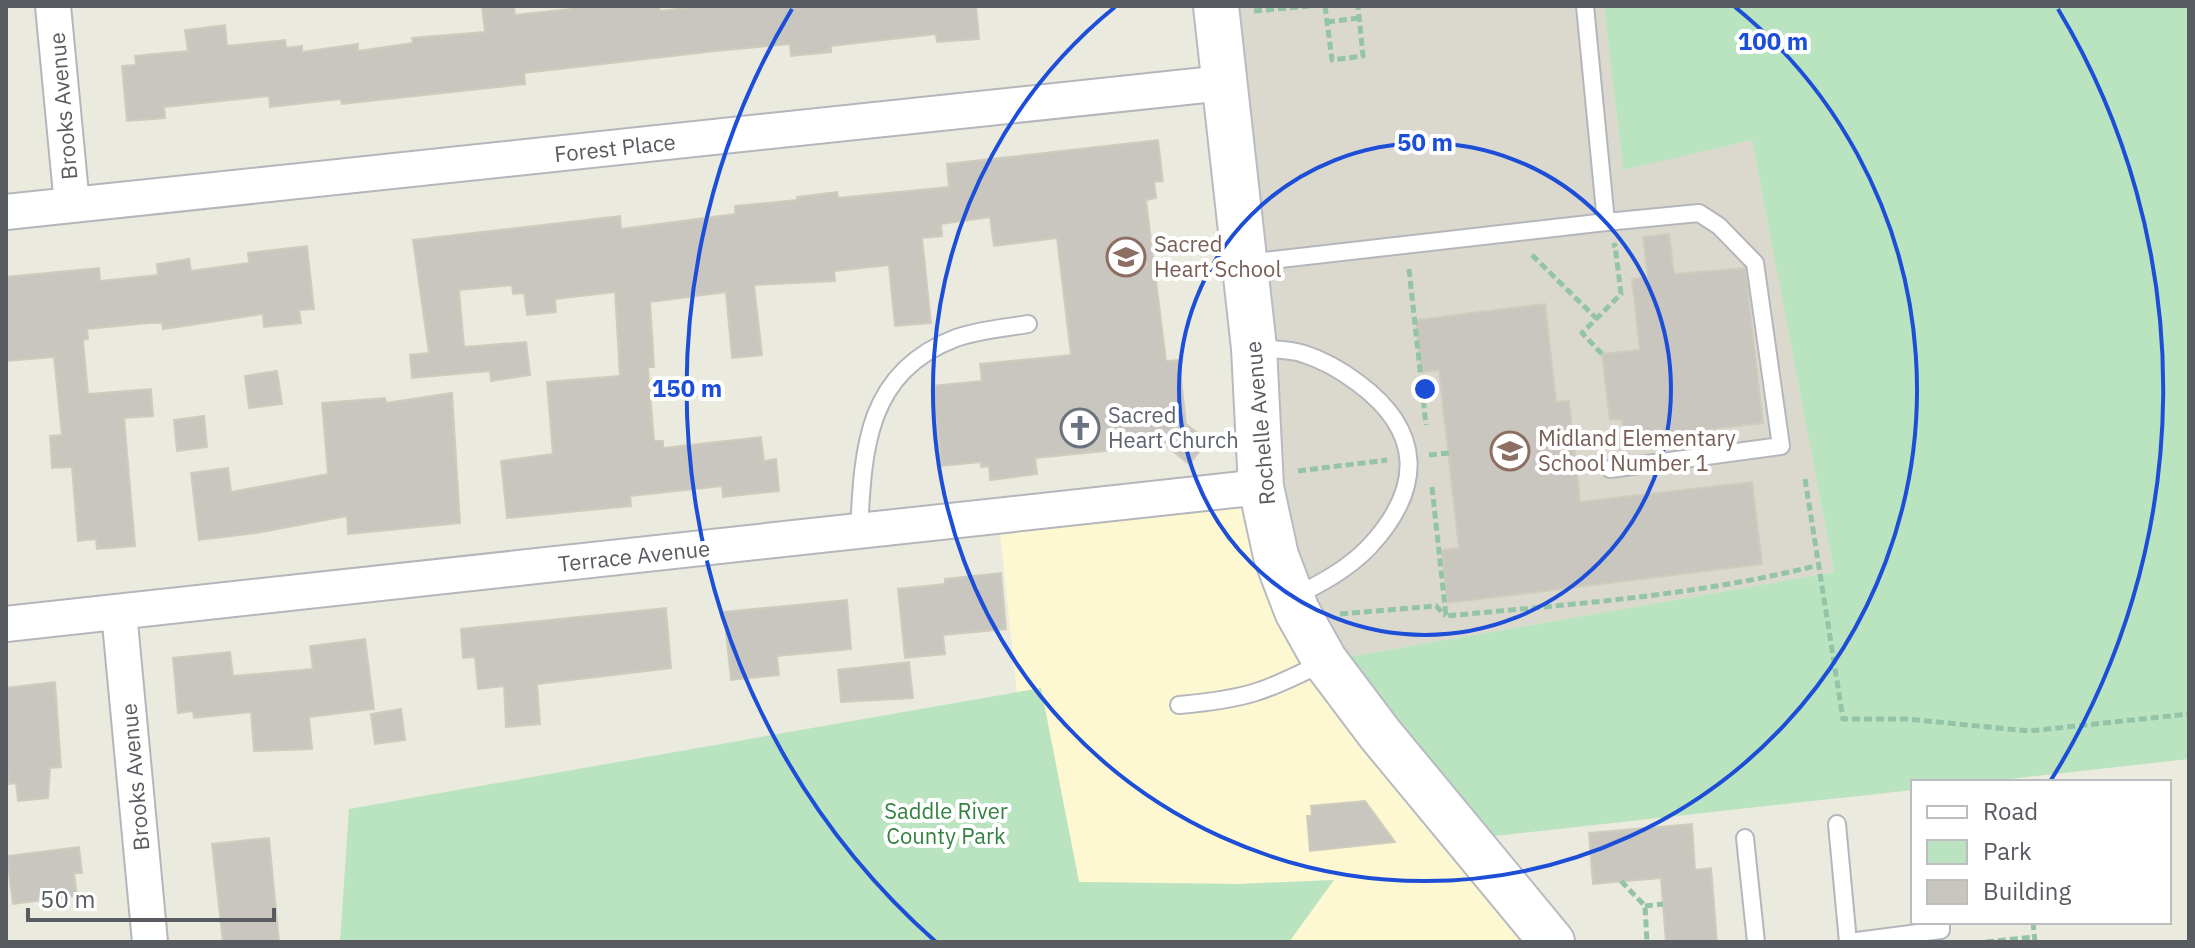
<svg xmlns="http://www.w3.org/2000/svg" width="2195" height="948" font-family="'IBM Plex Sans',sans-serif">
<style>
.commercial{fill:#fdf8d2}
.education{fill:#dbd9cd}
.green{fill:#bae3bf}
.building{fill:#c8c6be;stroke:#cfccbd;stroke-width:2}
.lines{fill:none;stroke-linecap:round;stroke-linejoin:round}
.lane-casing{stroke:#b5b6bc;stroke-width:20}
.street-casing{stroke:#b5b6bc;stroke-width:38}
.secondary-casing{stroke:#b8bac1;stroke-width:48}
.path{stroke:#94c4a7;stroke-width:5;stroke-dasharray:8 4;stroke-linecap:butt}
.lane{stroke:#fff;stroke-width:16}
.street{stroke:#fff;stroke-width:34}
.secondary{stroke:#fff;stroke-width:44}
.ring{fill:none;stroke:#1d4ed8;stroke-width:4}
.labels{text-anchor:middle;stroke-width:8;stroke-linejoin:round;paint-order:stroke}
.street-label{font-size:22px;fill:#585b60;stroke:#fff}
.education-label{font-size:22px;fill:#785e54;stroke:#fff;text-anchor:start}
.worship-label{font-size:22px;fill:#5b616d;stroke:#fff;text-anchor:start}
.park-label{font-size:22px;fill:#348240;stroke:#fff}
.centre{fill:#1d4ed8;stroke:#fff;stroke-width:4}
.ring-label{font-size:24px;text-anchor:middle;font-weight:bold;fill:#1d4ed8;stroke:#fff;stroke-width:8;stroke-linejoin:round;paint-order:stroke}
</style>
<rect width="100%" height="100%" fill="#ebeadf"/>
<path class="commercial" d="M1261,487L1276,556L1552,942H1289L1333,880L1239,884L1079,882L1041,689L1017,692L998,516Z"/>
<path class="education" d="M1216,6H1604L1623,170L1752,139L1834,572L1325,661L1297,611Z"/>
<path class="green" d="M1604,6H2189V759L1983,782H1913V790L1467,839L1325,661L1834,572L1752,140L1623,170Z
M1041,688L1079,882L1239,884L1334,880L1289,942H340L349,809Z"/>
<path class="building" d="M482,6H514L515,15L570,9V6H659L660,11L704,6H976L979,39L937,42L936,34L831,46V52L791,56L790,44L715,51L524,73L525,84L342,104L341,99L270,107L269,96L164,107L165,118L127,121L122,66L136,65L135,56L188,51L185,30L225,25L227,46L285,40L286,48L302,46V52L358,44V51L413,43L412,38L485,32Z
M1158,140L1163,181L1154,182L1156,198L1146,200L1166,361L1179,360L1186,424L1208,441L1189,464L1165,445L1035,458L1037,474L990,480L989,466L981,467V462L941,466L933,386L982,381L980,364L1071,355L1057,238L994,246L990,217L941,224L942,236L922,238L931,323L895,326L889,265L834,271L835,281L754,285L762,355L732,358L726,292L650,302L654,367H648L654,441H663V448L761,437L764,461L776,459L779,491L723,497L722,486L630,496L631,506L507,518L501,461L553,454L547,382L620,376L615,292L555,299L556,312L527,315L524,293L513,294L512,285L459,290L464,347L526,342L530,375L491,381L490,371L412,378L410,355L429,353L413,240L620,216L621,229L735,214V206L797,200V197L837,192L838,198L949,187L947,164Z
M1669,234L1674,274L1745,268L1763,423L1625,439L1622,419L1610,420L1602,354L1640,350L1632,279L1648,277L1643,237Z
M307,246L314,309L299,310L301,323L264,327L263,314L163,329L162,323H149L87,329L88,339L83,340L88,394L151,389L153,416L124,418L135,546L97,549L96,539L78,541L72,467L52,468L50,436L62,435L54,357L6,361V277L99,268L100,281L158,275L157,264L189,259L191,271L249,263L248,253Z
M1545,304L1556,402L1569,401L1580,502L1752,482L1762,564L1447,603L1442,550L1459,548L1439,370L1421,372L1416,320Z
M277,371L282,404L249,408L245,376Z
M452,393L460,523L348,534L347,516L256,533L199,540L191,473L228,468L231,492L328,474L322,403L385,398L386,403Z
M204,416L207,447L177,451L174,420Z
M1001,573L1006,629L943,635L945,654L905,658L898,589L945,584V579Z
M847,600L851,649L777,656L779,675L731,680L724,612Z
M666,608L671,668L537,684L540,724L506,727L504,686L478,689L475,657L463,658L461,629Z
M365,639L374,709L309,717L312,749L254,751L251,712L194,718L193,711L178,713L173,658L230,652L233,676L313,669L310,646Z
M909,662L913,698L841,702L838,670Z
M55,682L61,767L50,768L48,798L18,801L16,783L9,784L6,755V688Z
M401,709L405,740L375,744L371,714Z
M1365,801L1395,842L1310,851L1307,816H1312L1311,806Z
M1692,824L1695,870L1711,868L1717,942H1666L1661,878L1593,884L1589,833Z
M269,838L279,942H223L212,844Z
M79,847L82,873H74L77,896L13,904L7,856Z"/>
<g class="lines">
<defs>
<path id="lane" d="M1606,222L1699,213L1719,226L1755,263L1781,446L1610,469
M1246,263L1606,222L1585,6
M1256,348C1271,350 1290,349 1304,354C1323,360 1342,371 1358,383C1423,431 1424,488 1369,547C1348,569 1320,584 1293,597
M859,531C863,449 866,372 956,338C978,330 1005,328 1028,324
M1179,705C1246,699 1265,692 1324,662
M1837,824L1848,942
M1745,838L1756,942
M1849,942L1941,930V922"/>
<path id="street" d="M53,6L72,205
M6,212L1224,83
M119,612L150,942
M6,624L1261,487"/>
<path id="secondary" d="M1216,6L1254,348L1261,487L1276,556L1297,611L1325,661L1380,734L1552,942"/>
</defs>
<use href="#lane" class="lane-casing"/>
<use href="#street" class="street-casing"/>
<use href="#secondary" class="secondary-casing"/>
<path class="path" d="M1325,6L1332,60L1363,56L1358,6
M1254,11L1310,6
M1327,22L1359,18
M1532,255L1597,319
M1409,269L1426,425
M1602,354L1582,333L1621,294L1615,245L1612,246
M1429,455L1449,453
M1298,471L1387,460
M1805,479L1843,719H1907L2029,731L2189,714
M1432,487L1446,616C1571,604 1696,596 1819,565
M1340,614L1436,606L1446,616
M1621,881L1645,906L1647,942
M1645,906L1663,904
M2033,922L2035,942
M1986,942L2035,937"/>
<use href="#lane" class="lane"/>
<use href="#street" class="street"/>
<use href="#secondary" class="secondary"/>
</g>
<g class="ring">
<circle cx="1425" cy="389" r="246"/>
<path d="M1735 7A492 492 0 1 1 1115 7"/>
<path d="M936 942A738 738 0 0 1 792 9M2058 9A738 738 0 0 1 2051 780"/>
</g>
<defs>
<symbol id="school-ring" viewBox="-11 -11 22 22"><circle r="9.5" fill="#fff" stroke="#8d6e63" stroke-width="1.5"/><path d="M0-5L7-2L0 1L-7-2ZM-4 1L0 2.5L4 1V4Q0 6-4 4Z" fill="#8d6e63"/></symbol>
<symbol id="church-ring" viewBox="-11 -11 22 22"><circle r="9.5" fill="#fff" stroke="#6b7280" stroke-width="1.5"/><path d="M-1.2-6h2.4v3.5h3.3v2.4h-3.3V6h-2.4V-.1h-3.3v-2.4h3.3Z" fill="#6b7280"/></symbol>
</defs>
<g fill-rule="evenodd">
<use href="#school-ring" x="1104" y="235" width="44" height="44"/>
<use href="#church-ring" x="1058" y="406" width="44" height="44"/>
<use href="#school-ring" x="1488" y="429" width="44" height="44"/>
</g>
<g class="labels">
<g class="street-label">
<text transform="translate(63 106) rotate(-95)" y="8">Brooks Avenue</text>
<text transform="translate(615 148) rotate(-6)" y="8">Forest Place</text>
<text transform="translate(1260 423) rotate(-95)" y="8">Rochelle Avenue</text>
<text transform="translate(634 556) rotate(-6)" y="8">Terrace Avenue</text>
<text transform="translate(135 777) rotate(-95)" y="8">Brooks Avenue</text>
</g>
<g class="education-label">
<text x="1154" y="252">Sacred<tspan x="1154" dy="25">Heart School</tspan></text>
<text x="1538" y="446">Midland Elementary<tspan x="1538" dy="25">School Number 1</tspan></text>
</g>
<g class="worship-label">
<text x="1108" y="423">Sacred<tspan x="1108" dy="25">Heart Church</tspan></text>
</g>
<g class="park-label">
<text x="946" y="819">Saddle River<tspan x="946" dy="25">County Park</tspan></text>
</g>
</g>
<circle cx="1425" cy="389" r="12" class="centre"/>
<g class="ring-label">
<text x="1773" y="50">100 m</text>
<text x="1425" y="151">50 m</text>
<text x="687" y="397">150 m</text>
</g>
<rect width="2195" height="948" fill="none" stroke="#585b60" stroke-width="16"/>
<rect x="1911" y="780" width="260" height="144" fill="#ffffff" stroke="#bcbdbf" stroke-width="2"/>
<rect x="1927" y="806" width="40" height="12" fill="#ffffff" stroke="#bcbdbf" stroke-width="2"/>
<text x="1983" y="820" font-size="24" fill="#585b60">Road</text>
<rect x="1927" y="840" width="40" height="24" fill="#bae3bf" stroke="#bcbdbf" stroke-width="2"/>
<text x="1983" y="860" font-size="24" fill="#585b60">Park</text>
<rect x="1927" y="880" width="40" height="24" fill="#c8c6be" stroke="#bcbdbf" stroke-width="2"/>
<text x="1983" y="900" font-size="24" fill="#585b60">Building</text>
<path d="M28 908v12h246v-12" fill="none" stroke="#585b60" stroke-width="4"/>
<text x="40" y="908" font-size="24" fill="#585b60" stroke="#ffffff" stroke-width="6" paint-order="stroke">50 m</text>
</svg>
